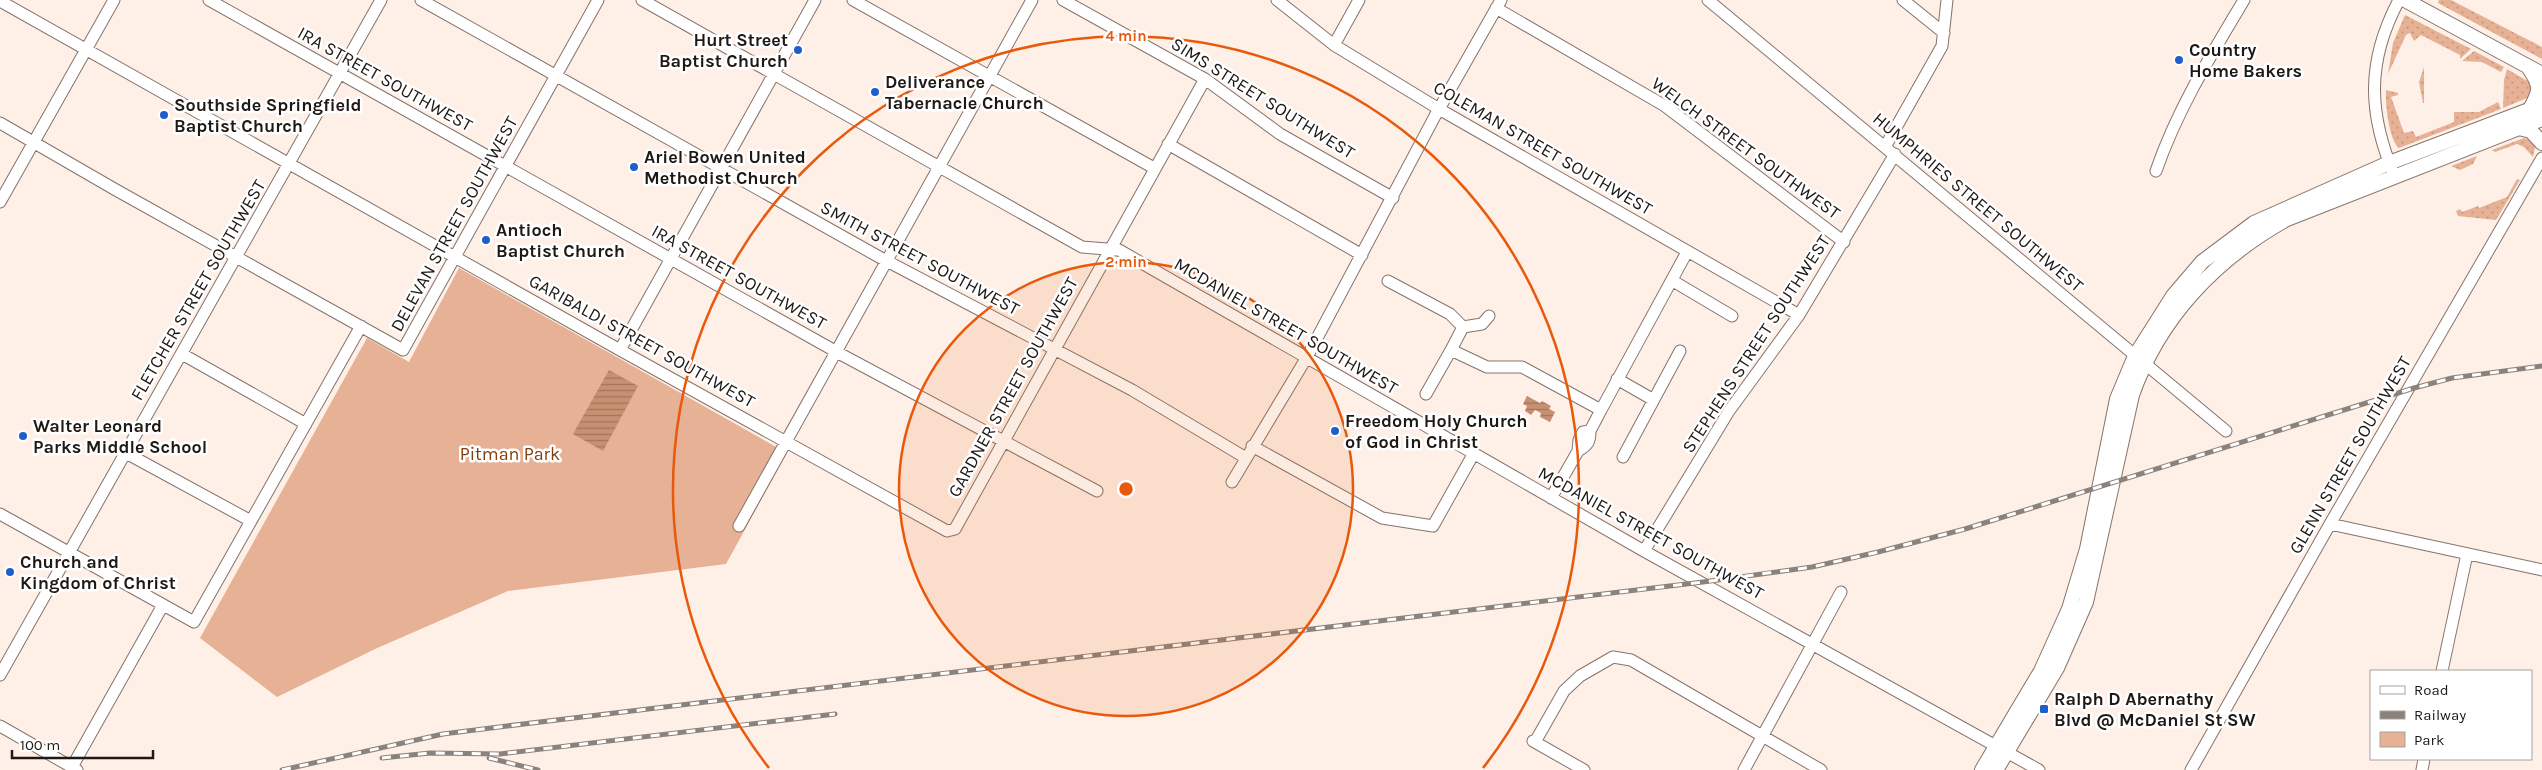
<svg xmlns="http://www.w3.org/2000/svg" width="2542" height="770" font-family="Karla,sans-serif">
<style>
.grass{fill:url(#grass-dots)}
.park{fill:#e6b194}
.water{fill:url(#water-rules)}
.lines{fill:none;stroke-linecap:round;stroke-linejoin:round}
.minor-casing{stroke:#84746b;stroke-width:13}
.major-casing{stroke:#84746b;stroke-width:16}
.minor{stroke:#fff;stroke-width:11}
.major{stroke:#fff;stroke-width:14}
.rail-casing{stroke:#8c827c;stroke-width:5}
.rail{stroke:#fff;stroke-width:3;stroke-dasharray:9;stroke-linecap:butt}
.ring{fill:none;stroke:#e8590c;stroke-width:2.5}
.poi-dot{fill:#1d5eca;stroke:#fff;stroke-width:2}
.labels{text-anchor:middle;stroke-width:5;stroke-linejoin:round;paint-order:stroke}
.poi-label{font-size:18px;font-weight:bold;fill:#1f1915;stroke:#fff;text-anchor:start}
.street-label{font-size:18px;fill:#1f1915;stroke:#fff}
.park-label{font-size:18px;fill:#823f0e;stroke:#fff}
.centre{fill:#e8590c;stroke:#fff;stroke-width:2.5}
.ring-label{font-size:15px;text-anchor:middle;font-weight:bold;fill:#e8590c;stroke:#fff;stroke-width:5;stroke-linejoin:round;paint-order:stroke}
</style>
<defs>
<pattern id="grass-dots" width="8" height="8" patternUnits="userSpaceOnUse" patternTransform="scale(1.25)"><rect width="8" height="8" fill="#e6b194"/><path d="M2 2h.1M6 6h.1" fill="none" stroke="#c5987f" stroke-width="1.8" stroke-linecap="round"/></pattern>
<pattern id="water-rules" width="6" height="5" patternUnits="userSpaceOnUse" patternTransform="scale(1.25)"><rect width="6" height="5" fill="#c79072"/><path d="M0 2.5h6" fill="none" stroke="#a1755c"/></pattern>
</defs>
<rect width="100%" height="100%" fill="#feefe7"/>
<path class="grass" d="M2439,0H2451L2542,47V59L2438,3Z
M2405,15L2471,49L2460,59V55L2421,35L2414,41L2410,33L2406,35L2388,74L2393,43Z
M2474,51L2504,67L2501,72L2482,62L2462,61Z
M2424,67V103H2423L2419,82Z
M2507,69L2529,82L2532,89L2527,98L2503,108L2504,80Z
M2386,90L2398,93V95L2391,97L2404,133L2413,131L2416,137L2454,122V112H2479L2498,102L2501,109L2399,148C2389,140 2385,103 2386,90Z
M2524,138L2531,140L2535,147L2533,157L2524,147L2517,144L2495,152L2492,150Z
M2477,156L2473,164L2460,170L2451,166Z
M2517,179L2520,180L2496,220L2458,216L2456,211L2460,209L2462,212L2478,206L2479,208L2507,197Z"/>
<path class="park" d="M459,268L787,453L726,564L508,591L375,649L277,697L200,638L367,338L409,362Z"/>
<path class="water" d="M609,370L638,386L603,451L573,434Z
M1527,396L1540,403L1542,401L1551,406L1549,409L1555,412L1550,422L1540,417L1541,413L1535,410L1531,415L1525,411L1527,406L1523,404Z"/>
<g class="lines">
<defs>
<path id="minor" d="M209,0L844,356L1097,491
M421,0L881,258L1132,390L1246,458
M642,0L1082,247L1119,250L1644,551L2039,770
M853,0L1154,168
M1063,0L1205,79L1280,134L1393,198
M1277,0L1334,45L1439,109L1799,315
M1708,0L2226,431
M1903,0L1944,33
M0,1L620,350L947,531L955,529L1205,79
M1496,8L1665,106L1844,242
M1334,45L1359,0
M0,123L116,190L403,350L598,0
M1168,144L1362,255
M1885,147L1942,46L1947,0
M2156,171C2177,110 2211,55 2244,0
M2395,177C2368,114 2366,62 2399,0
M0,202L114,0
M1388,281L1450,314L1463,327
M1673,281L1732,316
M1489,316L1482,324L1463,327L1451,350L1487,367H1522L1601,410L1687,252
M620,350L815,0
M182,354L306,424
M1617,379L1652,399
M1426,394L1451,350
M1590,431L1601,410
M1252,446L1382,518L1433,526L1474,453
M1578,451C1588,445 1590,442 1590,431
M126,453L251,521
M1623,457L1680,351
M1232,482L1307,357L1435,116L1501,0
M1551,498L1578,451L1579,440L1583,432L1590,431
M0,514L194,622L361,326
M2330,524L2542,570
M739,526L1032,0
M1644,551L1729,411L1799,315L1895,154
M2442,671L2467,554
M0,675L381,0
M0,726L77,770
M1533,741L1584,770
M1535,742L1564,691L1580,676L1613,657L1631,660L1821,770
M72,767L163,605
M1744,770L1841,592
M2191,770L2330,524L2542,158
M2422,770L2424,759"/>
<path id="major" d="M2405,0L2542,74
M2529,68C2541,86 2541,90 2530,109
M2519,128L2531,131L2542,143
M1982,770L2041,671L2069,609L2087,549L2117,399L2135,356L2173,296L2202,262L2254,223L2389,163L2542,105
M1996,770L2057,668L2086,602L2132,395C2159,318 2215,259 2287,219L2542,119"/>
</defs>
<use href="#minor" class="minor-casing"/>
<use href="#major" class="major-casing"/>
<use href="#minor" class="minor"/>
<use href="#major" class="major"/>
<defs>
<path id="rail" d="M382,758L430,753L500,754L835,714
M489,758L538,770
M282,770L443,734L507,726L1703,582L1812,567L1878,552L1965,529L2414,388L2452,378L2542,366"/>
</defs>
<use href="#rail" class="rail-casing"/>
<use href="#rail" class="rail"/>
</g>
<circle cx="1126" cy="489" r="227" fill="#e8590c" fill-opacity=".12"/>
<g class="ring">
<circle cx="1126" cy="489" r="227"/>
<path d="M769 768A453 453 0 1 1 1483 768"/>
</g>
<g class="poi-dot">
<circle cx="798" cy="50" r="5"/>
<circle cx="2179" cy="60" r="5"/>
<circle cx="875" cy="92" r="5"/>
<circle cx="164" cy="115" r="5"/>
<circle cx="634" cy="167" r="5"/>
<circle cx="486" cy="240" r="5"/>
<circle cx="1335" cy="431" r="5"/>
<circle cx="23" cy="436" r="5"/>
<circle cx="10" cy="572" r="5"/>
<rect x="2039" y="704" width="10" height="10" rx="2.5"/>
</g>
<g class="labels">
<g class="poi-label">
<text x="788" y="46" text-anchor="end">Hurt Street<tspan x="788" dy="21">Baptist Church</tspan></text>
<text x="2189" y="56">Country<tspan x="2189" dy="21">Home Bakers</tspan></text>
<text x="885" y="88">Deliverance<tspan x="885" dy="21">Tabernacle Church</tspan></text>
<text x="174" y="111">Southside Springfield<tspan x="174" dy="21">Baptist Church</tspan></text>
<text x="644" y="163">Ariel Bowen United<tspan x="644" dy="21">Methodist Church</tspan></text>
<text x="496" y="236">Antioch<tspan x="496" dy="21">Baptist Church</tspan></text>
<text x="1345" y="427">Freedom Holy Church<tspan x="1345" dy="21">of God in Christ</tspan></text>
<text x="33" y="432">Walter Leonard<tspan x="33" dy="21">Parks Middle School</tspan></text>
<text x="20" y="568">Church and<tspan x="20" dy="21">Kingdom of Christ</tspan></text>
<text x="2054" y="705">Ralph D Abernathy<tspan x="2054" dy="21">Blvd @ McDaniel St SW</tspan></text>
</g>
<g class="street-label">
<text transform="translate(385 79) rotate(29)" y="6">IRA STREET SOUTHWEST</text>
<text transform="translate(1263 98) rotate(32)" y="6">SIMS STREET SOUTHWEST</text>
<text transform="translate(1543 148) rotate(30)" y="6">COLEMAN STREET SOUTHWEST</text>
<text transform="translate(1746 148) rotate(36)" y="6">WELCH STREET SOUTHWEST</text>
<text transform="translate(1978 202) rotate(40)" y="6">HUMPHRIES STREET SOUTHWEST</text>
<text transform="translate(454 224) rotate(-61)" y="6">DELEVAN STREET SOUTHWEST</text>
<text transform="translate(920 258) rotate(28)" y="6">SMITH STREET SOUTHWEST</text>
<text transform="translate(739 277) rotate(29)" y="6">IRA STREET SOUTHWEST</text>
<text transform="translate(198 290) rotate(-60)" y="6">FLETCHER STREET SOUTHWEST</text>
<text transform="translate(1286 326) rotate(30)" y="6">MCDANIEL STREET SOUTHWEST</text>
<text transform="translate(642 341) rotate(29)" y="6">GARIBALDI STREET SOUTHWEST</text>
<text transform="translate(1756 344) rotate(-57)" y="6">STEPHENS STREET SOUTHWEST</text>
<text transform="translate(1013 387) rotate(-61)" y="6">GARDNER STREET SOUTHWEST</text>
<text transform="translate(2350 455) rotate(-60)" y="6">GLENN STREET SOUTHWEST</text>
<text transform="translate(1651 533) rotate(29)" y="6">MCDANIEL STREET SOUTHWEST</text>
</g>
<g class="park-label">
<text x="510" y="460">Pitman Park</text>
</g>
</g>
<circle cx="1126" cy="489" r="8" class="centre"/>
<g class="ring-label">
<text x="1126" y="41">4 min</text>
<text x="1126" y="267">2 min</text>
</g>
<rect x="2370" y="670" width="162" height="90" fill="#ffffff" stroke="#a5a3a1"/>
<rect x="2380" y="686" width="25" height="8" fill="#ffffff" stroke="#a5a3a1"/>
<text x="2414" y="695" font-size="15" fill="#1f1915">Road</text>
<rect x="2380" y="711" width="25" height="8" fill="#8c827c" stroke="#a5a3a1"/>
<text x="2414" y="720" font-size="15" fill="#1f1915">Railway</text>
<rect x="2380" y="732" width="25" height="15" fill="#e6b194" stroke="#a5a3a1"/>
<text x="2414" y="745" font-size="15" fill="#1f1915">Park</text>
<path d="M12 750v8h141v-8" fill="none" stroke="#1f1915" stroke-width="2.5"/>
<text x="20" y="750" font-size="15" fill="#1f1915" stroke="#ffffff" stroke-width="4" paint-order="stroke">100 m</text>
</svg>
